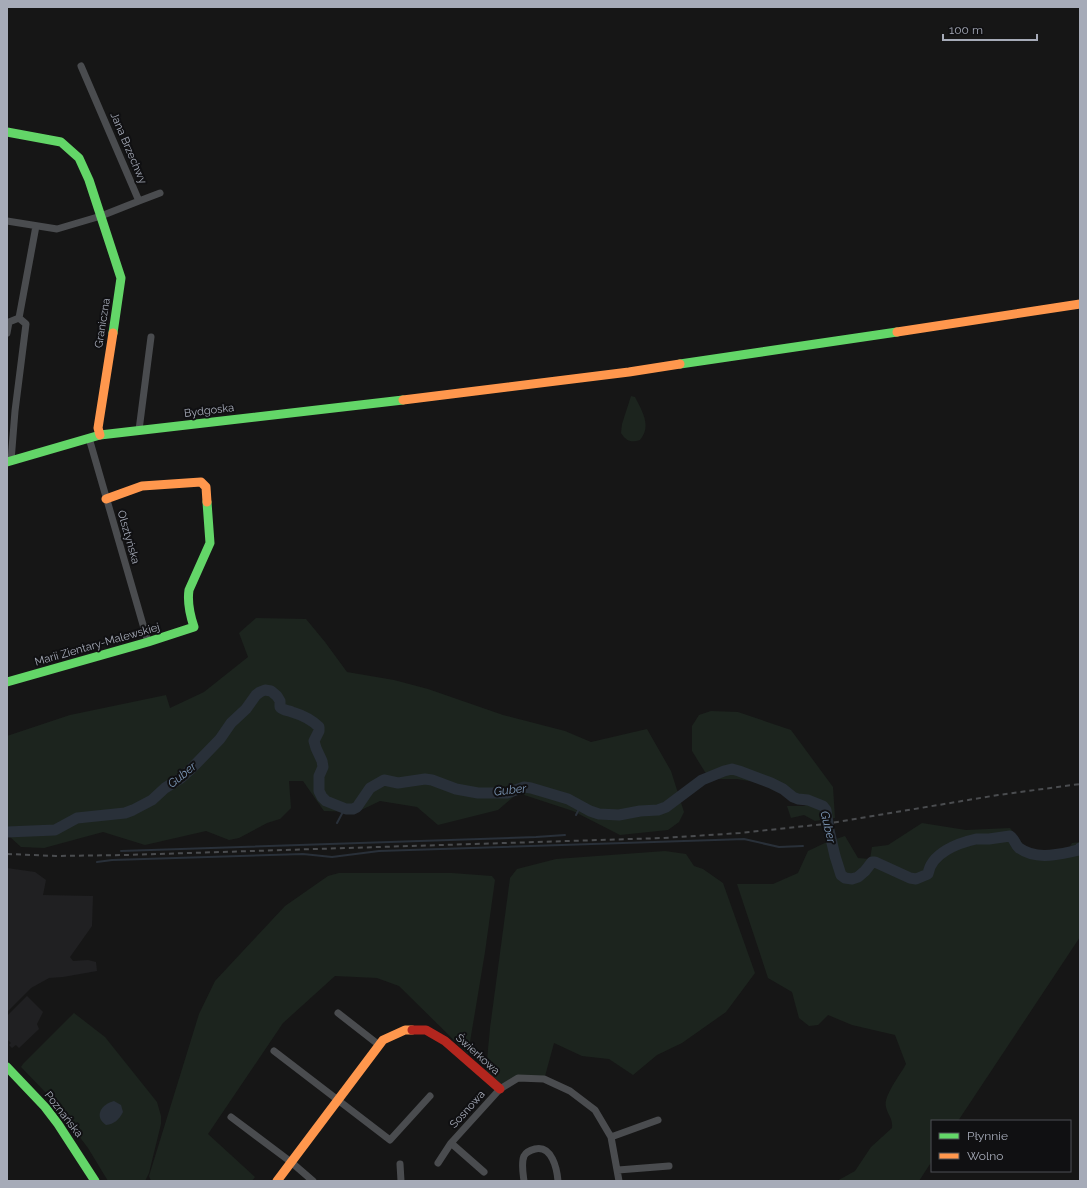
<svg xmlns="http://www.w3.org/2000/svg" width="1087" height="1188" font-family="Raleway,sans-serif">
<style>
.built{fill:#202022}
.green{fill:#1c241e}
.water{fill:#293039}
.lines{fill:none;stroke-linecap:round;stroke-linejoin:round}
.stream{stroke:#293039;stroke-width:2}
.river{stroke:#293039;stroke-width:11}
.street{stroke:#4a4c4f;stroke-width:7}
.fast{stroke:#63d668;stroke-width:9}
.slow{stroke:#ff974d;stroke-width:9}
.jam{stroke:#b3261e;stroke-width:9}
.rail{stroke:#4a4c4f;stroke-width:2;stroke-dasharray:5 4;stroke-linecap:butt}
.labels{text-anchor:middle;stroke-width:4;stroke-linejoin:round;paint-order:stroke}
.street-label{font-size:11px;fill:#a6abb8;stroke:#101012}
.water-label{font-size:12px;font-style:italic;fill:#7c96b5;stroke:#101012}
</style>
<rect width="100%" height="100%" fill="#161616"/>
<path class="built" d="M7,868L35,872L46,880L43,895L93,896L92,926L70,957L73,961L88,960L96,962L97,971L63,977L49,978L31,988L8,1011L7,1010Z
M27,996L43,1012L37,1024L39,1029L19,1048L16,1045L12,1048L9,1045L11,1043L7,1039V1016Z"/>
<path class="green" d="M631,396L635,397C642,411 652,426 640,440C631,443 626,441 621,433L622,424Z
M256,618L306,619L325,642L347,672L394,680L428,689L503,715L565,731L591,742L647,729L671,771L684,812L679,822L668,830L620,835L573,811L518,793L498,810L438,825L417,807L380,801L357,812L324,811L303,781H289L291,808L280,819L267,823L239,838L229,840L206,831L145,845L103,832L44,848L21,847L10,837H7V736L70,715L166,695L170,708L204,692L248,657L239,633Z
M711,711L738,712L791,730L833,787L835,818L815,821L804,815L791,818L787,806H806L774,785L737,779H715L705,772L692,751V726L699,715Z
M922,823L966,830L1010,828L1026,848L1039,853L1069,848L1072,843L1080,842V937L958,1121H932V1161L919,1181H837L855,1171L871,1147L892,1128C893,1118 888,1116 886,1107C883,1096 901,1074 906,1064L895,1035L852,1025L828,1015L818,1025L809,1026L799,1018L792,992L768,978L737,884H773L798,873L808,851L827,842L845,836L858,858L870,859L872,847L888,845Z
M665,851L686,854L694,866L703,869L723,883L755,973L726,1012L682,1043L657,1055L633,1075L609,1059L582,1056L554,1043L545,1076L500,1086L486,1071L490,1028L510,878L517,869L556,859Z
M339,873H452L492,876L495,880L485,952L468,1054L399,986L377,978L335,976L283,1023L208,1134L255,1177L252,1181H151L149,1176L199,1014L215,981L285,906L328,876Z
M74,1013L105,1037L157,1102L161,1116V1124L149,1173L145,1181H108L88,1148L47,1094L21,1067L23,1064Z"/>
<path class="water" d="M114,1101L121,1105L123,1112C119,1120 114,1124 106,1125C93,1116 102,1104 114,1101Z"/>
<g class="lines">
<path class="stream" d="M576,815L581,805
M337,823L345,808
M8,835V832
M121,851L536,837L565,835
M97,862L112,860L303,854L332,857L379,851L715,840L744,839L779,847L803,846"/>
<path class="river" d="M7,832L55,830L77,818L125,813L133,810L152,800L165,788L181,778L191,769L220,739L231,723L246,709L256,695L260,692L265,690L271,691L277,696L280,701V707C284,711 288,710 292,712C302,715 312,720 319,727V731L314,741L316,748L322,761L323,767L319,776V791L322,797L326,801L346,809H353L357,807L370,788L384,780L398,783L425,779L432,780L456,789L478,793H507L524,787L531,788L568,799L590,811L599,814L619,815L640,811L658,810L666,807L702,780L724,771L732,769L739,771L771,783L783,789L793,797L798,799L808,800L823,806L826,810L829,830L835,856L841,875L845,878L852,879L858,877L865,871L872,862H875L910,878L916,879L928,874C931,853 958,843 976,839C980,839 985,839 989,839C996,838 1003,837 1010,836C1015,839 1015,845 1019,848C1037,861 1059,854 1079,850L1080,848"/>
<path class="street" d="M139,201L160,193
M7,221L57,229L101,216L139,201L81,66
M19,318L36,226
M7,333L9,322L19,318L26,324L15,411L11,461
M139,430L151,337
M89,438L148,642
M338,1013L379,1045
M274,1051L390,1140L430,1096
M231,1117L291,1162L313,1181
M611,1137L658,1120
M451,1143L484,1172
M438,1163L451,1143L500,1089L518,1078L544,1079L570,1091L595,1110L611,1137L619,1181
M400,1164L401,1181
M618,1170L669,1166
M524,1181C523,1173 521,1163 524,1156C526,1152 531,1150 535,1149C552,1145 557,1169 558,1181"/>
<path class="fast" d="M7,132L61,142L79,158L89,180L121,278L113,333
M680,364L897,332
M7,462L100,435L403,400
M7,682L148,642L194,627C190,615 187,603 189,590L210,543L207,502
M7,1067L45,1107L58,1124L95,1181"/>
<path class="slow" d="M897,332L1080,304
M403,400L629,372L680,364
M100,435L98,428L113,333
M106,499L142,486L201,482L206,487L207,502
M277,1181L383,1040L405,1030H412"/>
<path class="jam" d="M412,1030H426L445,1041L500,1089"/>
<path class="rail" d="M7,854L56,856L126,855L663,838L740,833L825,824L998,795L1080,784"/>
</g>
<g class="labels">
<g class="street-label">
<text transform="translate(129 148) rotate(67)" y="4">Jana Brzechwy</text>
<text transform="translate(102 323) rotate(-81)" y="4">Graniczna</text>
<text transform="translate(209 410) rotate(-7)" y="4">Bydgoska</text>
<text transform="translate(129 537) rotate(74)" y="4">Olsztyńska</text>
<text transform="translate(97 644) rotate(-16)" y="4">Marii Zientary-Malewskiej</text>
<text transform="translate(478 1054) rotate(42)" y="4">Świerkowa</text>
<text transform="translate(467 1109) rotate(-48)" y="4">Sosnowa</text>
<text transform="translate(64 1114) rotate(52)" y="4">Poznańska</text>
</g>
<g class="water-label">
<text transform="translate(182 775) rotate(-40)" y="4">Guber</text>
<text transform="translate(510 790) rotate(-6)" y="4">Guber</text>
<text transform="translate(828 827) rotate(76)" y="4">Guber</text>
</g>
</g>
<rect width="1087" height="1188" fill="none" stroke="#a6abb8" stroke-width="16"/>
<rect x="931" y="1120" width="140" height="52" fill="#101012" stroke="#4c4e54"/>
<rect x="939" y="1133" width="20" height="6" fill="#63d668" stroke="#4c4e54"/>
<text x="967" y="1140" font-size="12" fill="#a6abb8">Płynnie</text>
<rect x="939" y="1153" width="20" height="6" fill="#ff974d" stroke="#4c4e54"/>
<text x="967" y="1160" font-size="12" fill="#a6abb8">Wolno</text>
<path d="M943 34v6h94v-6" fill="none" stroke="#a6abb8" stroke-width="2"/>
<text x="949" y="34" font-size="12" fill="#a6abb8" stroke="#101012" stroke-width="3" paint-order="stroke">100 m</text>
</svg>
